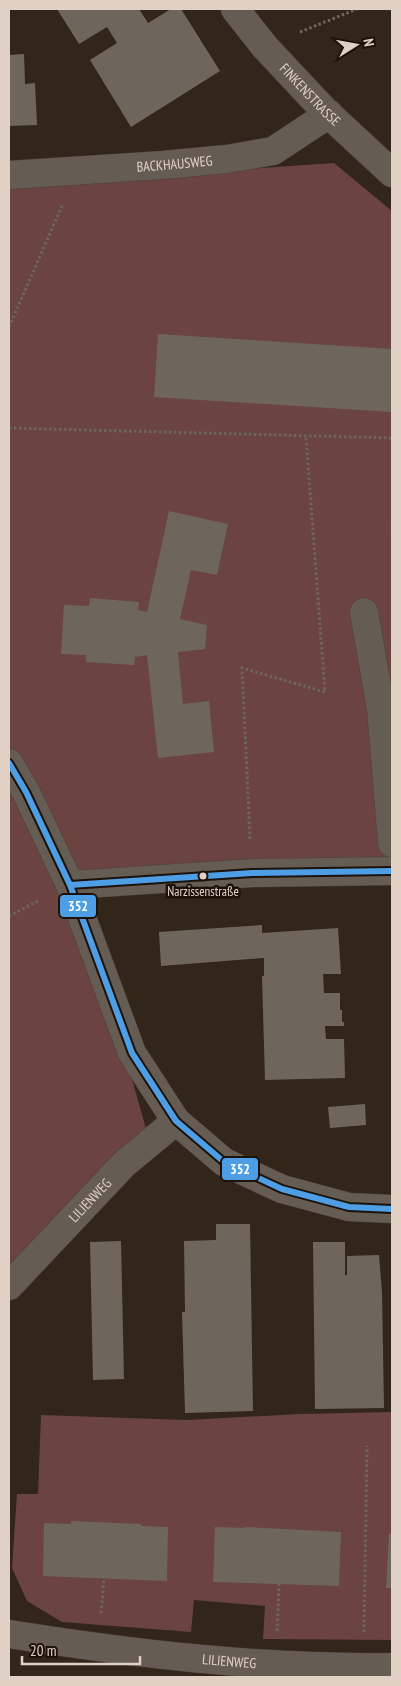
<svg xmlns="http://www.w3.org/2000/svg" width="401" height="1686" font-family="'PT Sans Narrow',sans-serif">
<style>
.green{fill:#6b4340}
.building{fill:#6f665b}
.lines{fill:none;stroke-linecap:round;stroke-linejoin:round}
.minor-casing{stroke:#4d4239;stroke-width:29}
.path{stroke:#6e655c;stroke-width:3;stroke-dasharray:2.5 2.5;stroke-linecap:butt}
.minor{stroke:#655c53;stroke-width:28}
.bus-1-casing{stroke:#1c1209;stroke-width:10}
.bus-1{stroke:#4d9ee5;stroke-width:6}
.bus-dot{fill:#e0d1c4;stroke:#1c1209;stroke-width:2}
.labels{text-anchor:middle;stroke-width:5;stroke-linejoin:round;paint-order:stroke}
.bus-label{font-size:13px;fill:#e0d1c4;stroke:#1c1209}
.street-label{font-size:14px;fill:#e0d1c4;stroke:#1c1209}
.line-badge{stroke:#1c1209;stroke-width:2}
.badge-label{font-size:14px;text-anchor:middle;font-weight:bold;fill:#fff}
</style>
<rect width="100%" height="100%" fill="#32261a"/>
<path class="green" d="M334,163L392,211V861L61,875L126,1058L148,1136L9,1286V185Z
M392,1412V1640L263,1639L265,1606L194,1600L191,1632L62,1622L27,1601L12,1568L17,1494H38L41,1415L186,1420L301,1414Z"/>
<path class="building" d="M57,9H139L148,23L171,9H181L220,71L131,127L90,60L117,43L107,27L79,44Z
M24,54L25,84L35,83L37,125L9,126V55Z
M158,334L392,349V412L154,397Z
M169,511L228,524L217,575L191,570L180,619L207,625L205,649L178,652L183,704L209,701L214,752L158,758L147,655L135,657L134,665L86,662V655L61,654L64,605L89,606L90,598L139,602L138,610L147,612Z
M262,925V933L338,928L341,974H323L324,993H340V1010H342V1022H344V1026H325L326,1039H344L345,1078L265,1080L262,976H264V958L161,966L159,932Z
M365,1104L366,1125L330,1128L328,1107Z
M216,1224H250L253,1411L185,1413L182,1312H185L184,1241L216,1240Z
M121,1241L124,1379L93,1380L90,1242Z
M313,1242H345V1275H347V1256L379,1255L382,1292L384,1408L315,1409Z
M71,1521L141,1524V1526L168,1527L167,1581L43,1576L44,1523L71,1524Z
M215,1527L245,1528L244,1527L341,1532L339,1586L213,1582Z
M389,1534H392V1588H386Z"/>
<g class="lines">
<defs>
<g id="minor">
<path id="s1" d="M235,9L265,47L325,111L392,173"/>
<path id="s2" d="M9,175L163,165L227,159L273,151L329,114"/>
<path d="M364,612L381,709L392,843"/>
<path d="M9,763L26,792L70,885L132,1053L176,1121L224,1162L282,1189L349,1207L392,1209"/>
<path d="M70,885L252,873L392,871"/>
<path id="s3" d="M9,1286L124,1164L176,1121"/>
<path id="s4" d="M9,1634C135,1654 264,1669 392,1667"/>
</g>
</defs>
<use href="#minor" class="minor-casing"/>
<path class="path" d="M300,32L357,9
M9,327L62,206
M9,428L392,438
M392,521V534
M250,839L242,668L325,692L306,437
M9,916L38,901
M101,1613L104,1579
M277,1631L279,1584
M364,1632L367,1446"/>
<use href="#minor" class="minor"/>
<defs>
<path id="bus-1" d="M9,763L26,792L70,885L132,1053L176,1121L224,1162L282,1189L349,1207L392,1209
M70,885L252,873L392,871"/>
</defs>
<use href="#bus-1" class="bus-1-casing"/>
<use href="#bus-1" class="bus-1"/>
</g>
<circle class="bus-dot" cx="203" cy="876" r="4.5"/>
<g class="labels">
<g class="bus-label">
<text x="203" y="896">Narzissenstraße</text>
</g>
<g class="street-label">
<text dy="5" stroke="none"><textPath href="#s1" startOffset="114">FINKENSTRASSE</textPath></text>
<text dy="5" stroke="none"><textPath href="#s2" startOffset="166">BACKHAUSWEG</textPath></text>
<text dy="5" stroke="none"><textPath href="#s3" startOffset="118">LILIENWEG</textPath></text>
<text dy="5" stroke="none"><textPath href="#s4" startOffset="222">LILIENWEG</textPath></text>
</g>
</g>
<g class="line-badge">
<rect x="59" y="894" width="38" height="24" rx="5" fill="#4d9ee5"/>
<rect x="221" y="1157" width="38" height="24" rx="5" fill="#4d9ee5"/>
</g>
<g class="badge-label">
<text x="78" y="911">352</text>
<text x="240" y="1174">352</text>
</g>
<rect width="401" height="1686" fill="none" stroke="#e0d1c4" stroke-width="20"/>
<g transform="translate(356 45) rotate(79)" stroke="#1c1209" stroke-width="4" paint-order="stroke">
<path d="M0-4L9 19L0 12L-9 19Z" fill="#e0d1c4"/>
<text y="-8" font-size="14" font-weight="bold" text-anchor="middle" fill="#e0d1c4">N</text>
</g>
<path d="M22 1656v8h118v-8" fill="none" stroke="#e0d1c4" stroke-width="2.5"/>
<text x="30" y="1656" font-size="15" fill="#e0d1c4" stroke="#1c1209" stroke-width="4" paint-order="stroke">20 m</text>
</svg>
